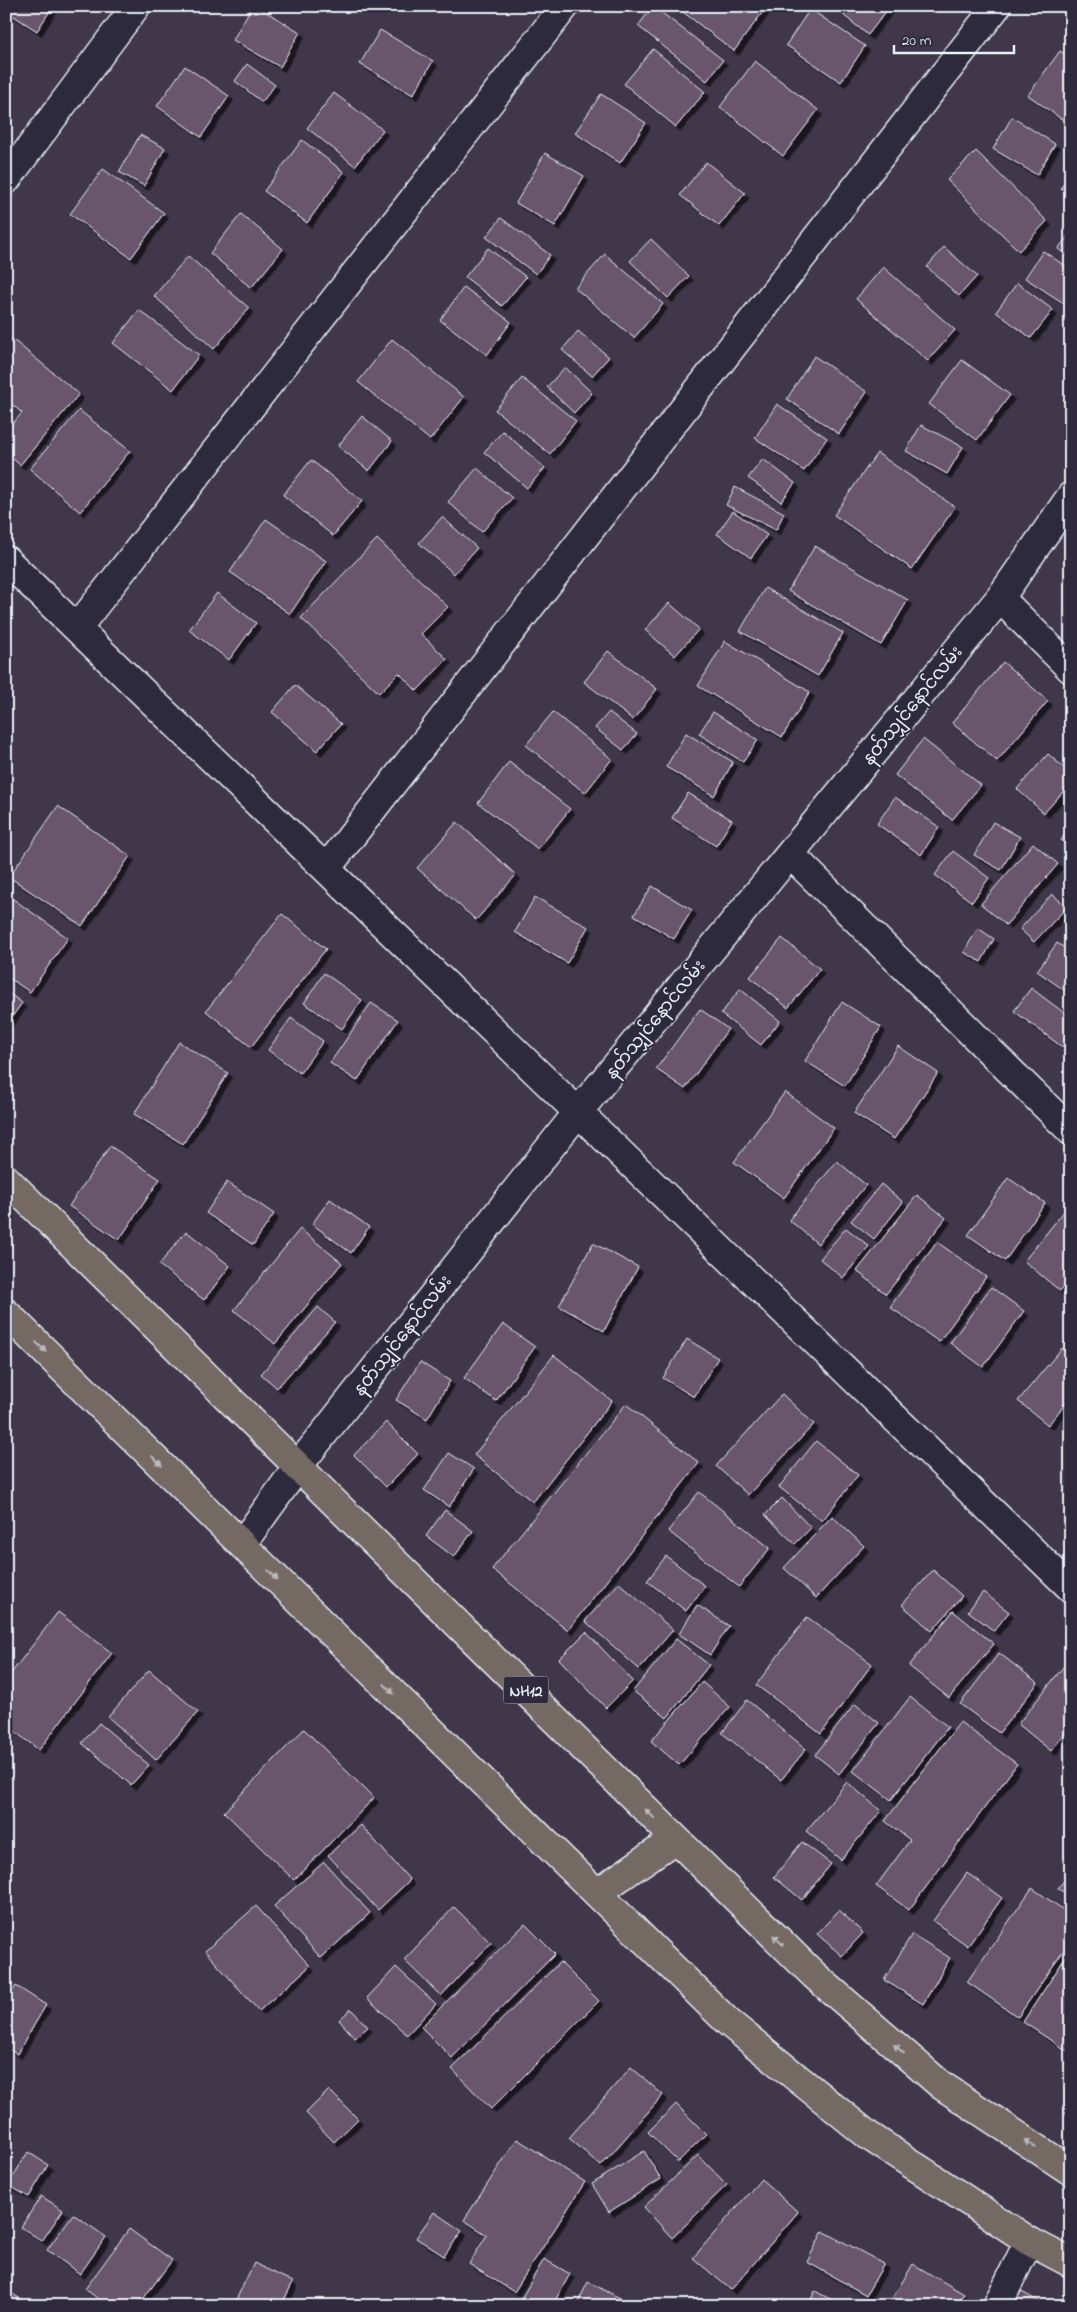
<svg xmlns="http://www.w3.org/2000/svg" width="1077" height="2312" font-family="'Indie Flower','Noto Sans Myanmar',sans-serif">
<style>
.building{fill:#69556c;stroke:#e8f1f8;filter:url(#shadow)}
.lines{fill:none;stroke-linecap:round;stroke-linejoin:round}
.minor-casing{stroke:#e8f1f8;stroke-width:31}
.highway-casing{stroke:#e8f1f8;stroke-width:31}
.minor{stroke:#2f2a3d;stroke-width:28}
.highway{stroke:#756964;stroke-width:28}
.oneway{fill:#babbbd}
.labels{text-anchor:middle;stroke-width:4;stroke-linejoin:round;paint-order:stroke}
.shield{fill:#2f2a3d;stroke:#b0b5c0;stroke-width:1}
.shield-label{font-size:16px;font-weight:bold;fill:#e8f1f8}
.street-label{font-size:18px;fill:#e8f1f8;stroke:#2f2a3d}
</style>
<defs>
<filter id="shadow"><feDropShadow dx="4.5" dy="4.5" stdDeviation="0" flood-color="#0009"/></filter>
</defs>
<rect width="100%" height="100%" fill="#40374b"/>
<filter id="ink" filterUnits="userSpaceOnUse"><feTurbulence type="fractalNoise" baseFrequency=".02" numOctaves="2"/><feDisplacementMap in="SourceGraphic" scale="10" xChannelSelector="R" yChannelSelector="G"/><feConvolveMatrix kernelMatrix="1 2 1 2 8 2 1 2 1" color-interpolation-filters="sRGB"/></filter>
<g filter="url(#ink)">
<path class="building" d="M6,6H53L37,31L6,11Z
M252,6H256L300,32L280,67L233,40Z
M653,6L723,60L707,81L638,26Z
M675,6H761L765,9L734,51Z
M832,6H890L868,35Z
M810,9L865,46L841,82L786,45Z
M380,30L433,61L413,95L360,64Z
M653,49L705,92L676,127L624,84Z
M1060,51L1071,58V126L1028,95Z
M755,61L818,110L783,156L720,107Z
M247,64L275,85L262,102L235,81Z
M185,66L229,96L201,137L157,106Z
M334,93L383,130L355,166L307,128Z
M601,94L646,123L620,163L575,133Z
M1012,117L1055,144L1037,175L993,149Z
M140,135L165,148L144,186L119,172Z
M302,140L344,172L307,223L264,191Z
M976,151L1047,221L1019,251L947,180Z
M545,153L584,176L555,226L516,203Z
M706,162L745,193L719,226L680,195Z
M103,169L164,213L131,258L70,214Z
M1071,171V194L1061,188Z
M241,214L283,249L251,288L210,253Z
M501,218L550,255L536,274L486,237Z
M1071,232V258L1058,249Z
M651,239L689,276L668,298L630,261Z
M944,247L977,276L959,296L927,267Z
M488,248L526,277L502,306L465,277Z
M1043,251L1071,270V295L1065,304L1025,278Z
M605,254L663,304L634,338L575,288Z
M188,256L249,308L214,349L154,296Z
M883,267L955,330L928,361L856,299Z
M1017,283L1053,310L1031,338L996,312Z
M464,287L511,322L487,355L440,320Z
M139,310L199,355L173,390L113,343Z
M578,331L609,357L592,376L562,350Z
M6,334L79,394L20,465L6,453V431L22,413L6,399Z
M392,339L464,397L430,440L358,382Z
M814,356L867,392L839,434L787,399Z
M962,360L1010,395L977,440L929,404Z
M565,367L592,393L574,413L547,387Z
M522,378L576,421L550,454L495,410Z
M777,404L827,438L804,471L755,438Z
M79,410L130,451L80,512L30,469Z
M362,416L392,441L369,471L338,446Z
M921,425L963,447L947,474L906,451Z
M503,431L545,468L527,488L484,452Z
M877,453L955,507L912,569L834,515Z
M763,459L795,483L781,502L748,478Z
M311,460L362,501L333,536L283,495Z
M477,468L512,498L482,532L448,502Z
M735,487L784,513L776,530L726,505Z
M733,511L767,535L751,558L717,534Z
M442,517L477,548L454,574L419,543Z
M266,519L326,561L290,614L230,572Z
M377,539L448,607L421,634L447,659L417,691L399,673L379,693L301,618Z
M815,546L908,600L881,645L788,591Z
M765,588L843,633L818,676L740,631Z
M217,593L256,623L229,660L189,630Z
M669,603L699,629L675,656L645,630Z
M725,641L810,692L782,737L698,686Z
M608,651L657,689L633,720L584,682Z
M1003,662L1048,701L997,761L952,723Z
M295,685L341,724L317,751L272,712Z
M553,712L612,759L585,793L526,745Z
M609,712L637,734L623,750L595,728Z
M713,712L758,740L743,762L699,734Z
M686,733L733,762L714,796L666,767Z
M923,739L981,785L952,820L895,775Z
M1048,754L1071,774V783L1044,813L1017,789Z
M509,762L570,809L538,849L478,803Z
M688,793L732,820L716,846L672,818Z
M895,797L939,827L921,855L877,824Z
M58,806L130,856L82,926L9,877Z
M457,822L516,875L476,920L417,868Z
M993,822L1020,837L1001,870L974,855Z
M1071,826V847L1061,840Z
M1033,843L1058,864L1006,925L981,904Z
M953,851L989,878L972,902L935,875Z
M652,886L692,910L674,939L634,915Z
M6,894L68,938L30,992L6,976Z
M1052,894L1067,907L1034,942L1020,929Z
M535,897L588,927L567,963L515,932Z
M282,914L326,949L251,1047L206,1011Z
M978,928L994,939L981,962L964,952Z
M782,938L820,969L788,1008L750,977Z
M1057,943L1071,952V995L1037,971Z
M324,973L362,1000L342,1029L304,1003Z
M1031,988L1071,1018V1035L1062,1047L1014,1011Z
M740,989L780,1021L761,1045L721,1014Z
M6,991L22,1003L6,1025Z
M842,1002L881,1027L845,1086L805,1061Z
M371,1003L398,1020L357,1081L330,1063Z
M700,1009L728,1029L685,1089L656,1069Z
M291,1018L323,1041L300,1073L268,1050Z
M179,1042L228,1073L183,1144L134,1114Z
M898,1046L938,1073L894,1139L854,1113Z
M785,1092L834,1128L784,1198L734,1162Z
M110,1146L160,1179L119,1240L69,1206Z
M837,1161L866,1185L818,1244L789,1220Z
M1008,1178L1045,1203L1005,1261L968,1235Z
M227,1182L274,1214L253,1245L206,1213Z
M881,1184L903,1202L874,1239L851,1221Z
M917,1195L946,1218L886,1294L857,1271Z
M330,1199L369,1227L351,1253L312,1224Z
M1066,1209L1071,1212V1278L1060,1291L1024,1261Z
M846,1228L869,1246L843,1278L820,1259Z
M300,1229L342,1263L275,1344L234,1310Z
M186,1231L230,1266L204,1300L159,1265Z
M937,1242L986,1277L939,1342L890,1307Z
M593,1243L638,1267L604,1331L559,1306Z
M991,1287L1024,1311L983,1367L950,1343Z
M318,1307L335,1322L277,1388L261,1374Z
M503,1324L535,1347L496,1401L464,1378Z
M687,1339L718,1358L694,1397L663,1378Z
M1062,1348L1071,1355V1397L1048,1425L1018,1401Z
M554,1355L612,1401L533,1502L474,1455Z
M420,1362L450,1381L427,1419L396,1400Z
M782,1394L814,1424L748,1495L716,1466Z
M626,1404L699,1463L568,1630L492,1569Z
M386,1422L418,1454L386,1487L354,1455Z
M816,1441L858,1475L822,1521L779,1487Z
M449,1453L474,1469L449,1507L424,1490Z
M699,1492L770,1548L739,1587L668,1531Z
M782,1498L811,1528L795,1544L765,1515Z
M445,1510L473,1531L454,1557L426,1536Z
M832,1516L864,1546L816,1598L784,1568Z
M666,1556L705,1586L686,1611L647,1581Z
M933,1570L962,1596L932,1631L902,1605Z
M619,1583L673,1630L639,1669L585,1621Z
M983,1592L1009,1612L994,1631L968,1611Z
M697,1605L729,1626L710,1655L679,1634Z
M953,1611L994,1644L949,1698L909,1666Z
M58,1612L112,1653L39,1750L6,1725V1680Z
M807,1617L872,1664L821,1734L756,1685Z
M586,1632L633,1681L606,1708L559,1659Z
M676,1639L709,1665L667,1718L633,1691Z
M999,1653L1038,1683L999,1733L960,1704Z
M1064,1666L1071,1672V1726L1051,1751L1018,1724Z
M149,1670L198,1712L156,1760L108,1717Z
M702,1682L730,1707L679,1765L651,1741Z
M910,1697L948,1727L891,1800L853,1771Z
M747,1700L806,1749L781,1780L722,1733Z
M855,1704L879,1723L839,1774L815,1755Z
M960,1722L1017,1764L909,1910L876,1886L910,1840L885,1821Z
M99,1723L149,1765L131,1785L82,1743Z
M304,1729L374,1798L294,1880L224,1812Z
M847,1782L881,1811L841,1860L806,1831Z
M361,1825L410,1880L378,1910L328,1855Z
M802,1842L831,1864L802,1900L774,1877Z
M324,1862L370,1913L321,1958L274,1906Z
M1071,1872V1898L1058,1888Z
M967,1873L1002,1898L968,1946L933,1921Z
M1032,1888L1071,1915V1940L1018,2017L967,1982Z
M256,1906L310,1966L259,2011L205,1951Z
M454,1907L491,1943L441,1996L404,1960Z
M839,1910L863,1933L842,1956L817,1934Z
M525,1924L555,1954L452,2058L421,2027Z
M912,1934L950,1958L923,2004L884,1980Z
M1071,1949V2053H1070L1023,2022Z
M560,1962L599,2001L491,2109L452,2069Z
M396,1967L436,2004L407,2035L367,1998Z
M16,1986L46,2005L17,2054L6,2048V2002Z
M351,2009L368,2027L355,2038L339,2020Z
M631,2067L663,2095L601,2166L569,2138Z
M329,2090L358,2119L334,2142L306,2113Z
M676,2104L706,2134L678,2162L648,2132Z
M517,2139L585,2182L514,2292L469,2264L487,2235L464,2220Z
M644,2151L661,2179L609,2212L592,2184Z
M28,2152L48,2165L29,2197L8,2185Z
M698,2155L727,2185L672,2238L644,2207Z
M761,2179L798,2212L731,2290L693,2258Z
M41,2196L63,2210L42,2241L21,2227Z
M434,2212L462,2231L444,2256L416,2238Z
M73,2214L106,2237L80,2274L47,2250Z
M129,2229L172,2260L138,2306H108L85,2289Z
M823,2231L884,2264L866,2295L807,2262Z
M544,2259L570,2274L552,2306H517Z
M254,2263L293,2282L281,2306H233Z
M913,2264L964,2294L957,2306H888Z
M588,2282L630,2303L629,2306H576Z
M6,2290L32,2306H6Z
M815,2291L843,2306H808Z
M1020,2291L1047,2306H1012Z"/>
<g class="lines">
<defs>
<path id="minor" d="M6,180L136,6
M6,560L1071,1588
M1000,598L1071,669
M77,628L565,6
M790,854L1071,1131
M326,869L997,6
M242,1544L299,1465L578,1112L1000,598L1071,496
M997,2306L1029,2241"/>
<path id="highway" d="M6,1179L814,1975L941,2085L1071,2171
M6,1313L728,2022L869,2136L1029,2241L1071,2263
M597,1893L675,1839"/>
</defs>
<use href="#minor" class="minor-casing"/>
<use href="#highway" class="highway-casing"/>
<use href="#minor" class="minor"/>
<use href="#highway" class="highway"/>
</g>
<defs><path id="oneway-solid" d="M-6-.8H1V-3.2L6.5 0L1 3.2V.8H-6Z" transform="scale(1.25)"/></defs>
<g class="oneway">
<use href="#oneway-solid" transform="translate(41 1347) rotate(44)"/>
<use href="#oneway-solid" transform="translate(157 1461) rotate(44)"/>
<use href="#oneway-solid" transform="translate(273 1575) rotate(45)"/>
<use href="#oneway-solid" transform="translate(389 1689) rotate(45)"/>
<use href="#oneway-solid" transform="translate(650 1814) rotate(-135)"/>
<use href="#oneway-solid" transform="translate(778 1940) rotate(-136)"/>
<use href="#oneway-solid" transform="translate(899 2049) rotate(-139)"/>
<use href="#oneway-solid" transform="translate(1030 2144) rotate(-146)"/>
</g>
</g>
<g class="labels">
<rect class="shield" x="503.5" y="1676.5" width="45" height="27" rx="4"/>
<g class="shield-label">
<text x="526" y="1696">NH12</text>
</g>
<g class="street-label">
<text transform="translate(912 705) rotate(-51)" y="6">နတ်သျှင်နောင်လမ်း</text>
<text transform="translate(655 1019) rotate(-51)" y="6">နတ်သျှင်နောင်လမ်း</text>
<text transform="translate(402 1335) rotate(-52)" y="6">နတ်သျှင်နောင်လမ်း</text>
</g>
</g>
<rect width="1077" height="2312" fill="none" stroke="#2f2a3d" stroke-width="25"/>
<rect x="12" y="12" width="1052" height="2287" fill="none" stroke="#e8f1f8" stroke-width="2" filter="url(#ink)"/>
<path d="M894 45v8h120v-8" fill="none" stroke="#e8f1f8" stroke-width="2.5"/>
<text x="902" y="45" font-size="15" fill="#e8f1f8" stroke="#2f2a3d" stroke-width="4" paint-order="stroke">20 m</text>
</svg>
